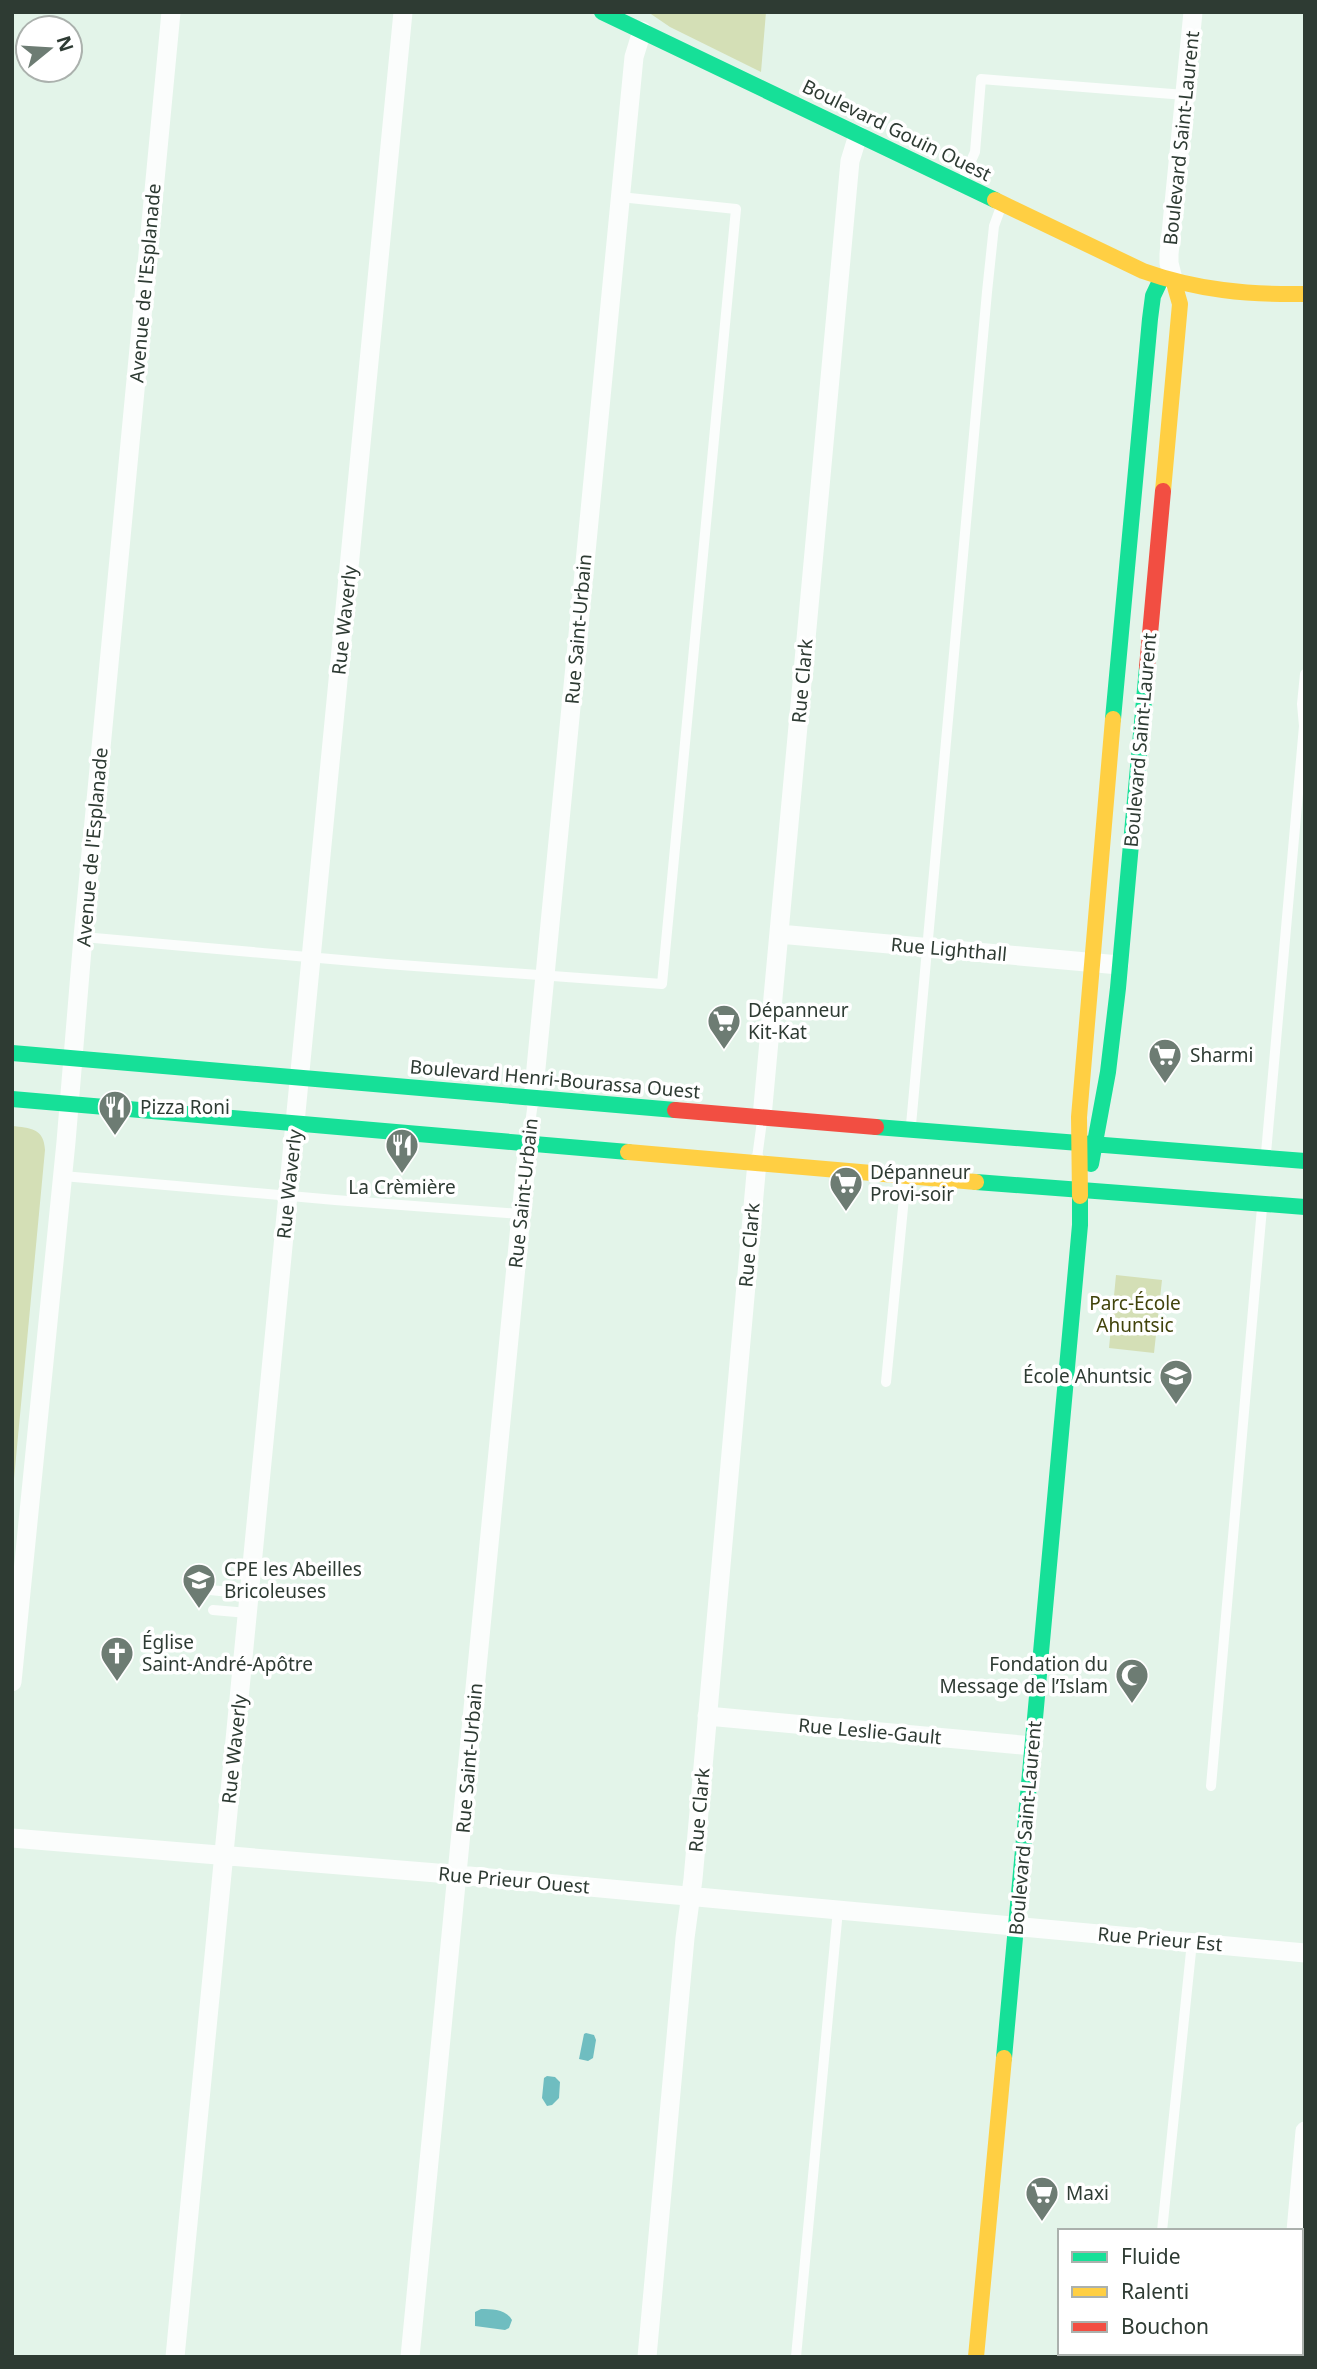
<svg xmlns="http://www.w3.org/2000/svg" width="1317" height="2369" font-family="'Noto Sans',sans-serif">
<style>
.green{fill:#d4dfb6}
.water{fill:#6fbdc0}
.lines{fill:none;stroke-linecap:round;stroke-linejoin:round}
.lane{stroke:#fbfdfc;stroke-width:10}
.street{stroke:#fbfdfc;stroke-width:19}
.fast{stroke:#16e098;stroke-width:16}
.slow{stroke:#ffcf43;stroke-width:16}
.jam{stroke:#f24e42;stroke-width:16}
.labels{text-anchor:middle;stroke-width:7;stroke-linejoin:round;paint-order:stroke}
.street-label{font-size:19px;fill:#2e3b33;stroke:#fff}
.poi-label{font-size:19px;fill:#2e3b33;stroke:#fff;text-anchor:start}
.park-label{font-size:19px;fill:#41430b;stroke:#fff}
</style>
<rect width="100%" height="100%" fill="#e3f4e9"/>
<path class="green" d="M648,12H766L761,72L670,27Z
M12,1126C30,1128 44,1128 45,1150L12,1500Z
M1116,1275L1162,1280L1154,1353L1109,1348Z
M1305,2224V2357H1293V2353H1301V2263Z"/>
<path class="water" d="M586,2033L594,2035L596,2040L593,2058L588,2061L579,2059L584,2034Z
M547,2076L555,2077L560,2082L559,2098L552,2105L547,2106L542,2098L544,2078Z
M481,2309C492,2309 506,2309 512,2320L509,2328L505,2330L475,2326V2312Z"/>
<g class="lines">
<path class="lane" d="M961,183L975,152L981,79L1185,95
M83,937L387,964L662,984L736,209L620,197
M911,1125L987,292L994,226L1002,204
M528,1139L533,1102
M1266,1153L1304,726L1302,704L1305,674
M757,1158L762,1121
M63,1176L335,1200L520,1214
M886,1382L906,1177
M193,1579L210,1590L249,1594
M213,1610L248,1613
M1211,1786L1262,1208
M1162,2231L1192,1942
M796,2357L838,1910"/>
<path class="street" d="M1174,283L1169,263V254L1193,12
M779,934L1119,965
M533,1099L634,57L642,31
M762,1117L850,161L858,135
M12,1682L66,1142L83,937L171,12
M707,1716L1033,1746
M12,1838L437,1873L1305,1953
M1296,2231L1305,2131
M175,2357L403,12
M410,2357L528,1143
M647,2357L685,1938L693,1879L757,1162
M1284,2357V2353"/>
<path class="fast" d="M602,12L995,200
M1113,719L1150,319L1153,296L1161,279
M12,1053L675,1110
M12,1099L628,1152
M876,1127L1305,1161
M1091,1164L1108,1072L1118,988L1147,667
M976,1182L1305,1207
M1004,2058L1080,1225V1196"/>
<path class="slow" d="M995,200L1143,271C1196,290 1249,295 1305,294
M1163,491L1180,304L1174,283
M628,1152L976,1182
M1080,1196L1079,1117L1113,719
M976,2357L1004,2058"/>
<path class="jam" d="M1147,667L1163,491
M675,1110L876,1127"/>
</g>
<defs>
<symbol id="supermarket-pin" viewBox="-11 -11 22 30"><path d="M0 17L-7.5 6A9.5 9.5 0 1 1 7.5 6Z" fill="#6d7c73" stroke="#fff"/><path d="M-6-5.5h2.5l.6 2H6L4.5 2H-2.5L-4.4-4H-6ZM-1.5 3.2a1.3 1.3 0 1 0 .1 0ZM3 3.2a1.3 1.3 0 1 0 .1 0Z" fill="#fff"/></symbol>
<symbol id="restaurant-pin" viewBox="-11 -11 22 30"><path d="M0 17L-7.5 6A9.5 9.5 0 1 1 7.5 6Z" fill="#6d7c73" stroke="#fff"/><path d="M-5-6h1v4h1v-4h1v4h1v-4h1v5L-1.5 .5V6h-2V.5L-5-1ZM5-6V6H3V1.5H1.5Q1.5-4 5-6Z" fill="#fff"/></symbol>
<symbol id="school-pin" viewBox="-11 -11 22 30"><path d="M0 17L-7.5 6A9.5 9.5 0 1 1 7.5 6Z" fill="#6d7c73" stroke="#fff"/><path d="M0-5L7-2L0 1L-7-2ZM-4 1L0 2.5L4 1V4Q0 6-4 4Z" fill="#fff"/></symbol>
<symbol id="church-pin" viewBox="-11 -11 22 30"><path d="M0 17L-7.5 6A9.5 9.5 0 1 1 7.5 6Z" fill="#6d7c73" stroke="#fff"/><path d="M-1.2-6h2.4v3.5h3.3v2.4h-3.3V6h-2.4V-.1h-3.3v-2.4h3.3Z" fill="#fff"/></symbol>
<symbol id="mosque-pin" viewBox="-11 -11 22 30"><path d="M0 17L-7.5 6A9.5 9.5 0 1 1 7.5 6Z" fill="#6d7c73" stroke="#fff"/><path d="M3.5-4.9A6 6 0 1 0 3.5 4.9A5 5 0 1 1 3.5-4.9Z" fill="#fff"/></symbol>
</defs>
<g fill-rule="evenodd">
<use href="#supermarket-pin" x="705" y="1002" width="38" height="52"/>
<use href="#supermarket-pin" x="1146" y="1036" width="38" height="52"/>
<use href="#restaurant-pin" x="96" y="1088" width="38" height="52"/>
<use href="#restaurant-pin" x="383" y="1126" width="38" height="52"/>
<use href="#supermarket-pin" x="827" y="1164" width="38" height="52"/>
<use href="#school-pin" x="1157" y="1357" width="38" height="52"/>
<use href="#school-pin" x="180" y="1561" width="38" height="52"/>
<use href="#church-pin" x="98" y="1634" width="38" height="52"/>
<use href="#mosque-pin" x="1113" y="1656" width="38" height="52"/>
<use href="#supermarket-pin" x="1023" y="2174" width="38" height="52"/>
</g>
<g class="labels">
<g class="street-label">
<text transform="translate(897 130) rotate(26)" y="7">Boulevard Gouin Ouest</text>
<text transform="translate(1181 138) rotate(-84)" y="7">Boulevard Saint-Laurent</text>
<text transform="translate(145 283) rotate(-85)" y="7">Avenue de l'Esplanade</text>
<text transform="translate(344 620) rotate(-84)" y="7">Rue Waverly</text>
<text transform="translate(578 629) rotate(-85)" y="7">Rue Saint-Urbain</text>
<text transform="translate(802 681) rotate(-85)" y="7">Rue Clark</text>
<text transform="translate(1140 740) rotate(-85)" y="7">Boulevard Saint-Laurent</text>
<text transform="translate(92 847) rotate(-85)" y="7">Avenue de l'Esplanade</text>
<text transform="translate(949 949) rotate(5)" y="7">Rue Lighthall</text>
<text transform="translate(555 1079) rotate(5)" y="7">Boulevard Henri-Bourassa Ouest</text>
<text transform="translate(289 1184) rotate(-84)" y="7">Rue Waverly</text>
<text transform="translate(523 1193) rotate(-84)" y="7">Rue Saint-Urbain</text>
<text transform="translate(749 1245) rotate(-85)" y="7">Rue Clark</text>
<text transform="translate(870 1731) rotate(5)" y="7">Rue Leslie-Gault</text>
<text transform="translate(234 1749) rotate(-84)" y="7">Rue Waverly</text>
<text transform="translate(469 1758) rotate(-85)" y="7">Rue Saint-Urbain</text>
<text transform="translate(699 1810) rotate(-85)" y="7">Rue Clark</text>
<text transform="translate(1025 1828) rotate(-85)" y="7">Boulevard Saint-Laurent</text>
<text transform="translate(514 1880) rotate(5)" y="7">Rue Prieur Ouest</text>
<text transform="translate(1160 1939) rotate(5)" y="7">Rue Prieur Est</text>
</g>
<g class="poi-label">
<text x="748" y="1017">Dépanneur<tspan x="748" dy="22">Kit-Kat</tspan></text>
<text x="1190" y="1062">Sharmi</text>
<text x="140" y="1114">Pizza Roni</text>
<text x="870" y="1179">Dépanneur<tspan x="870" dy="22">Provi-soir</tspan></text>
<text x="402" y="1194" text-anchor="middle">La Crèmière</text>
<text x="1152" y="1383" text-anchor="end">École Ahuntsic</text>
<text x="224" y="1576">CPE les Abeilles<tspan x="224" dy="22">Bricoleuses</tspan></text>
<text x="142" y="1649">Église<tspan x="142" dy="22">Saint-André-Apôtre</tspan></text>
<text x="1108" y="1671" text-anchor="end">Fondation du<tspan x="1108" dy="22">Message de l’Islam</tspan></text>
<text x="1066" y="2200">Maxi</text>
</g>
<g class="park-label">
<text x="1135" y="1310">Parc-École<tspan x="1135" dy="22">Ahuntsic</tspan></text>
</g>
</g>
<rect width="1317" height="2369" fill="none" stroke="#2e3b33" stroke-width="28"/>
<rect x="1058" y="2229" width="245" height="126" fill="#ffffff" stroke="#abb1ad" stroke-width="2"/>
<rect x="1072" y="2252" width="35" height="10" fill="#16e098" stroke="#abb1ad" stroke-width="2"/>
<text x="1121" y="2264" font-size="21" fill="#2e3b33">Fluide</text>
<rect x="1072" y="2287" width="35" height="10" fill="#ffcf43" stroke="#abb1ad" stroke-width="2"/>
<text x="1121" y="2299" font-size="21" fill="#2e3b33">Ralenti</text>
<rect x="1072" y="2322" width="35" height="10" fill="#f24e42" stroke="#abb1ad" stroke-width="2"/>
<text x="1121" y="2334" font-size="21" fill="#2e3b33">Bouchon</text>
<g transform="translate(49 49) rotate(72)"><circle r="33" fill="#ffffff" stroke="#abb1ad" stroke-width="2"/>
<path d="M0-5L12 26L0 18L-12 26Z" fill="#6d7c73"/>
<text y="-10" font-size="19" font-weight="bold" text-anchor="middle" fill="#2e3b33">N</text>
</g>
</svg>
